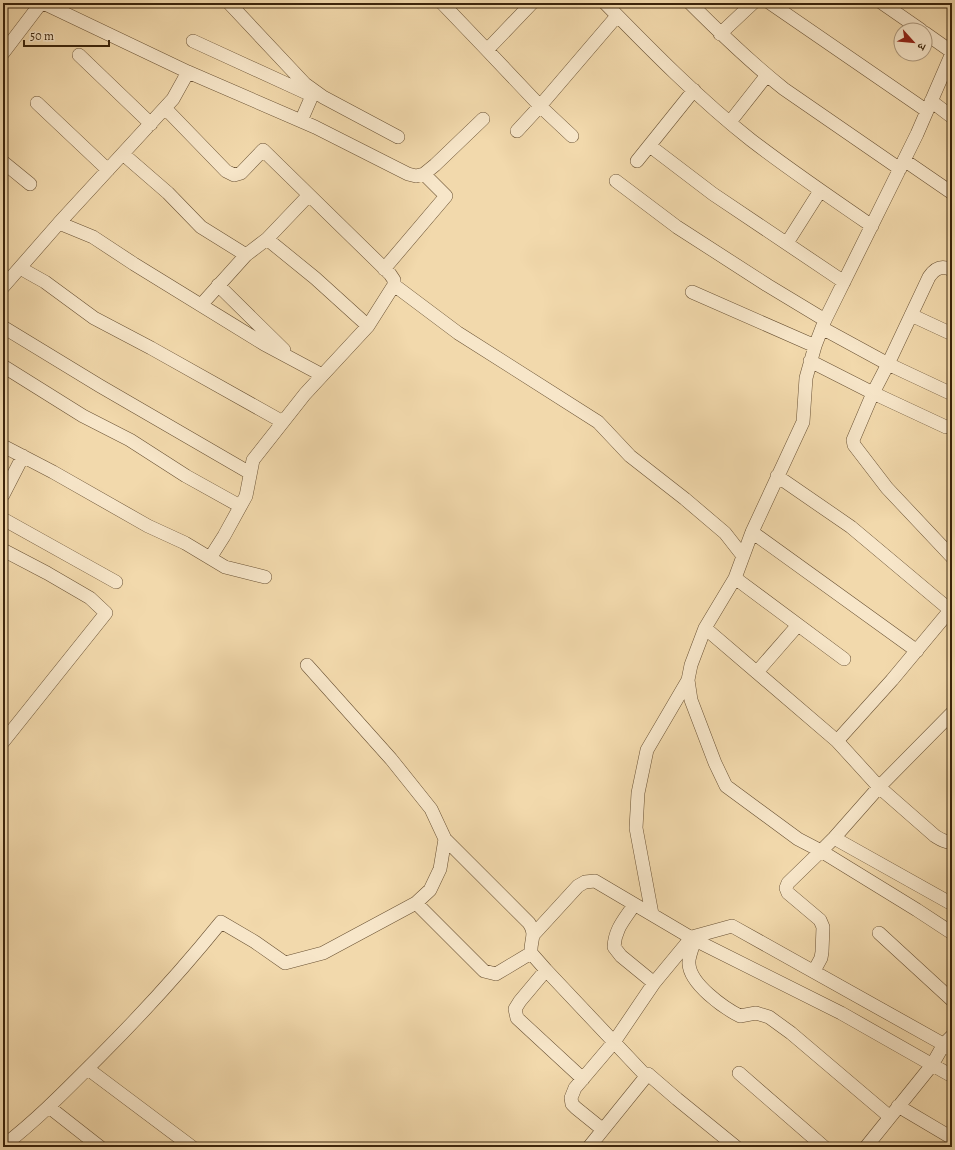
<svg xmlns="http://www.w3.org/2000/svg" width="955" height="1150" font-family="Alegreya,'Noto Serif Devanagari',serif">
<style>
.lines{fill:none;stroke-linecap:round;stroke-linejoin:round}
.minor-casing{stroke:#695133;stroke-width:14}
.minor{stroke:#f7e6c9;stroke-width:13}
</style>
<rect width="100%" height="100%" fill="#f2d9ac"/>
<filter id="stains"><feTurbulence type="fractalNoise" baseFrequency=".005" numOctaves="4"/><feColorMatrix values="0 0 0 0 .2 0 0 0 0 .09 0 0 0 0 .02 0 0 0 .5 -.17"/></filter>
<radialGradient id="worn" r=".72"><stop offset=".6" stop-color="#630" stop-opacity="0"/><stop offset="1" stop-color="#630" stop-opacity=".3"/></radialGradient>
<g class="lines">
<defs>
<path id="minor" d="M43,3L188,72L315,127L408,174L416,176L424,174L435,165L483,119
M229,3L305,84L323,97L398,137
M442,3L487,50L532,3
M605,3C651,50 699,99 751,140C790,170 831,198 872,226
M690,3C720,33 750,62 784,89L900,169
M770,3L927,111
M882,3L921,30
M925,33L952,52
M720,34L753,3
M193,41L311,95
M487,50L540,106L617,16
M3,53L41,3
M952,53L917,134L825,320L815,346L806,378L803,422L752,532L735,578L705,628L691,665L688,680L691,700L715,763L726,786L798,839L821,851L834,838L879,787L952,713
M79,55L151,124
M931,101L952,117
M37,103L108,170
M165,108L226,171L234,175L241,173L263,150L390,274L394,280V285L368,326L305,394L253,460L246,496L224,536L210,558
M301,121L314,91
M730,122L767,75
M517,131L540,106L572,136
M650,146L713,194L844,282
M123,154L168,193L201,227L246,255
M904,160L952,193
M637,161L694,90
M3,162L30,184
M616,181L677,227L767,285L825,320
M59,223L93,237L134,264L264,344L322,375
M267,239L315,278L368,326
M787,243L820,191
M20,268L45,282L94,318L151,348L283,422
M384,269L446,196L424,174
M952,270C942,265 935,268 929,277L888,364L873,393L853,440L854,445L887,488L952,557
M218,285L284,350
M394,285L458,333L598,422L630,456L685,499L725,533L743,556
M3,287L59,223L173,99L188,72
M692,292L815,346
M201,305L246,255L267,239L308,196
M911,315L952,334
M3,327L100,386L250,473
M822,328L888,364L952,394
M810,361L873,393L946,427
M3,366L83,416L130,440L186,476L240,506
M3,446L53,472L148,526L185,543L225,567L265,577
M777,476L851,527L950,610
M3,495L23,456
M3,519L116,582
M752,532L917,651
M3,550L47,573L90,598L106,613L3,742
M735,578L844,659
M705,628L837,741L879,787L935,836C940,839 946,843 952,842
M757,672L798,625
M837,741L892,680L952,608
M834,838L952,904
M445,839L529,923C537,935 530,940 531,953L546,970L646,1076
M416,903L484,971L496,974L531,953
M634,905C624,920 615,929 614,947L621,956L654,983
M652,914L636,828L638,793L647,750L688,680
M879,933L952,1000
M534,934L578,886L585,882L595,881L695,940L841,1013L952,1076
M695,940C693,946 688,958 689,964C690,984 724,1008 740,1016L756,1013L769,1017L791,1033L890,1117
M546,970L520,1001L515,1009L517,1018L583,1079
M814,971L821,958L822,952L823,927L820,920L788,893L786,888L788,883L821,851L917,910L952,933
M88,1069L192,1147
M739,1073L824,1147
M898,1106L952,1138
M49,1107L100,1147
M602,1129L576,1108L572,1104L571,1098L575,1088L614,1042L654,983L692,937L732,926L952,1049
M3,1146C37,1120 68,1088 99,1057C142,1014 183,969 221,922L255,942L285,963L323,953L416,903L430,890L440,869L445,839L431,809L391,759L307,665
M589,1147L648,1074L677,1099L736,1147
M866,1147L932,1065L944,1044L952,1036"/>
</defs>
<use href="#minor" class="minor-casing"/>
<use href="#minor" class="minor"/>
</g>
<rect width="955" height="1150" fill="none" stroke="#f2d9ac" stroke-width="16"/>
<rect x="4" y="4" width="947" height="1142" fill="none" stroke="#3b240b" stroke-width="2"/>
<rect x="8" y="8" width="939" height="1134" fill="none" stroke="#3b240b"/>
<g transform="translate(913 42) rotate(117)"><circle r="19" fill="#f7e6c9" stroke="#ac987d"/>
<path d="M0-3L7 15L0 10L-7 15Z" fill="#8f2418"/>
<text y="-6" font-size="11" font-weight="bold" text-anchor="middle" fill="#3b240b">उ</text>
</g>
<path d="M24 40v6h85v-6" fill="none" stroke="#3b240b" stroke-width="2"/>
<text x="30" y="40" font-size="12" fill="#3b240b" stroke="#f7e6c9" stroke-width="3" paint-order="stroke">50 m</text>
<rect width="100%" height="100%" filter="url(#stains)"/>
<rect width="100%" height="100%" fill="url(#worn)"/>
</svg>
